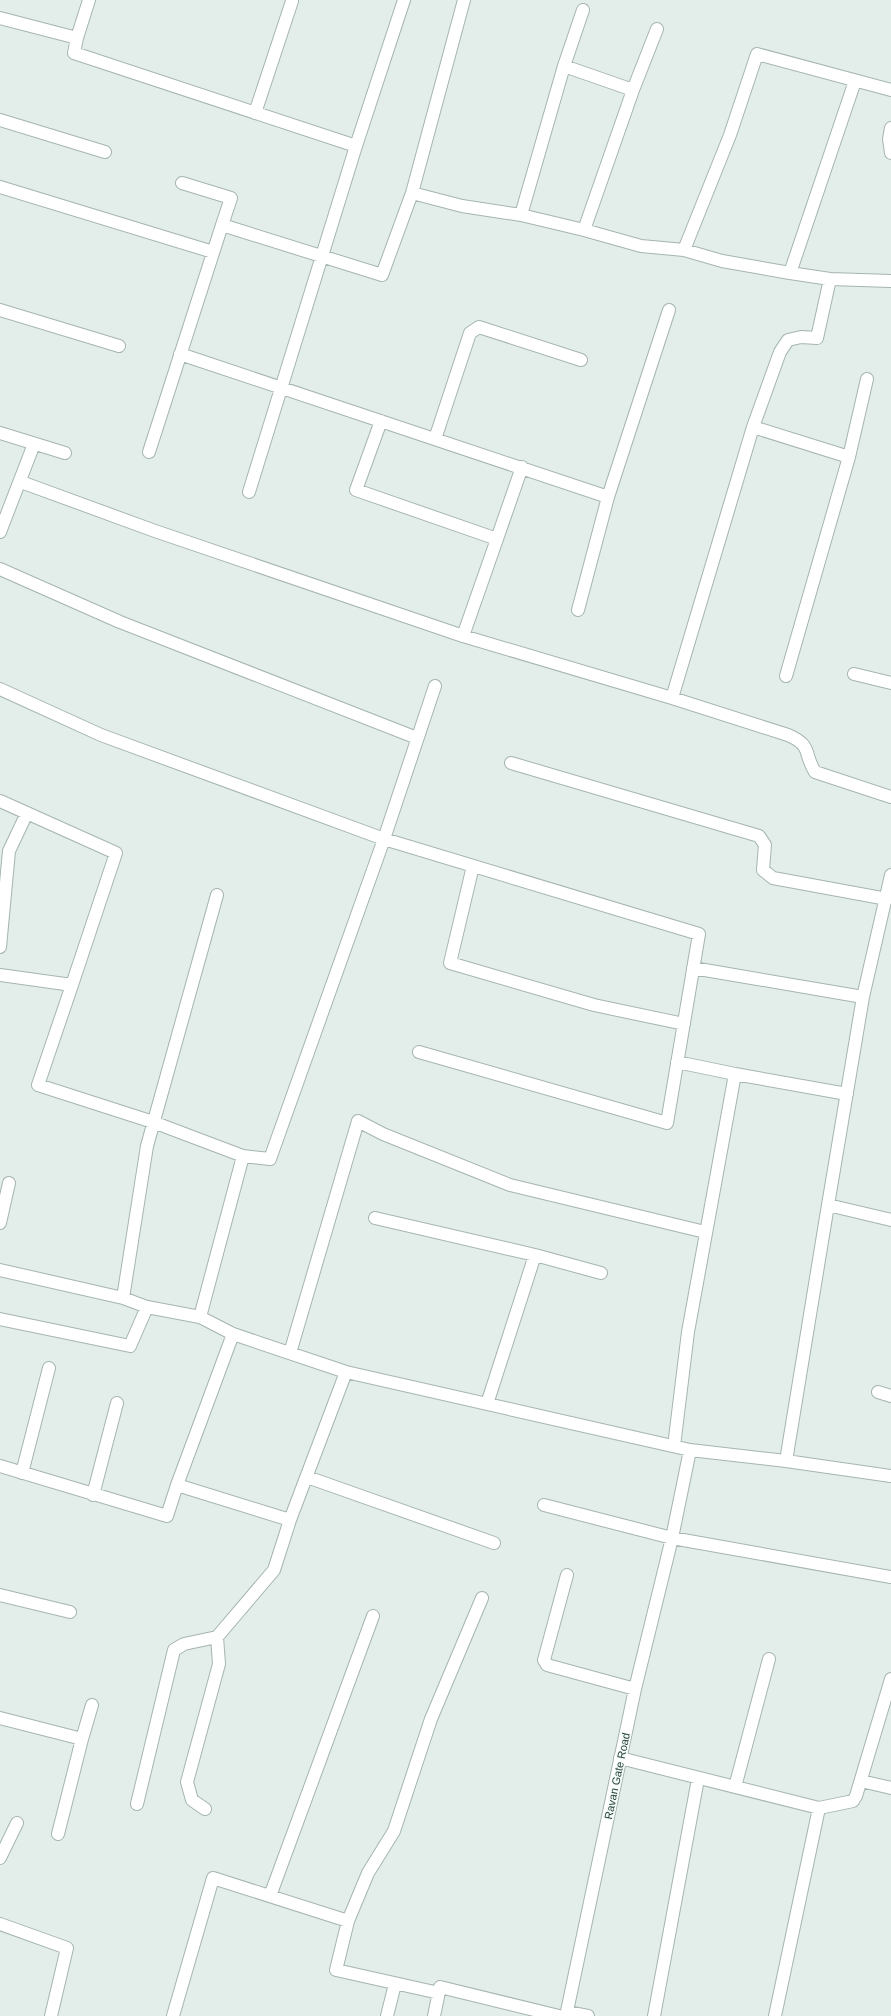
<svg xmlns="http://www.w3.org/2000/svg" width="891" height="2016" font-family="Arial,sans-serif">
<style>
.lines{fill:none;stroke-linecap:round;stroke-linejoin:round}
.minor-casing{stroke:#a5b5b1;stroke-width:14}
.minor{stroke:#fff;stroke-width:12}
.labels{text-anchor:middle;stroke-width:3;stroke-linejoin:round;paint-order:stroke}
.street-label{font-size:11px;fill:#223f39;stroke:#f4faf7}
</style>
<rect width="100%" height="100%" fill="#e3ede9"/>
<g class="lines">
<defs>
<path id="minor" d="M0,18L77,38L74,53L356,146
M77,38L89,0
M564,66L633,90
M255,113L292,1
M0,120L105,152
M891,128L889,139L891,153
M182,183L231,198L222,225
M0,187L213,252
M412,193L462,206L521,215L584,230L641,246L684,250L722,261L790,273L855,81
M521,215L564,66L583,10
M584,230L633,90L657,29
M684,250L730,135L757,54L891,90
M830,279L891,281
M0,310L119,346
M180,354L608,497L578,610
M381,421L356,490L497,539L522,467
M753,427L849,457
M0,433L65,453
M435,439L470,333L479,327L581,360
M149,452L222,225L382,275L412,193L464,0
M21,482L155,531L463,636L672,698L788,735C813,746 803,753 815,772L891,797
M249,492L356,146L404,0
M608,497L669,310
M0,532L34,444
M0,569L120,622L417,738
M463,636L497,539
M854,674L891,683
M786,676L849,457L867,379
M0,689L101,735L384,839L699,934L667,1123L419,1052
M672,698L753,427L780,352L788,340L801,337L817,338L830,279L790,273
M511,763L759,836L765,845L763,870L773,878L887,899
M0,801L116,853L72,985L0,975
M473,866L450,963L594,1005L684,1024
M0,947L9,851L27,813
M693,968L863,997
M72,985L38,1085L153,1122L243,1156
M677,1062L735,1074
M828,1205L863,997L891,875
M375,1218L535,1255
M0,1223L9,1183
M0,1270L123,1298L147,1146L217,895
M200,1317L243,1156L270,1159L384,839L435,686
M0,1319L130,1346L147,1307
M233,1334L346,1372
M290,1353L358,1121L383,1134L510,1185L705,1232
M878,1392L891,1396
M487,1404L535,1255L601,1273
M674,1446L688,1332L735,1074L847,1094
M690,1450L786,1461L828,1205L891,1220
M786,1461L891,1476
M0,1466L167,1516L177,1485L233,1334L200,1317L147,1307L123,1298
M22,1473L49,1368
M307,1477L494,1543
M177,1485L290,1520
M93,1495L117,1403
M544,1505L672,1538L891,1577
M567,1575L544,1660L547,1665L635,1689
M0,1595L70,1612
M0,1718L82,1739L58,1834
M82,1739L92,1705
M620,1758L819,1808L853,1801L856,1796L891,1679
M861,1781L891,1788
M735,1787L769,1659
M137,1804L174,1650L184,1644L217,1637L274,1570L290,1520L346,1372L690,1450L672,1538L635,1689L566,2016
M205,1809L192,1800L187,1782L219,1664L217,1637
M0,1858L17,1823
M270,1896L373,1616
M0,1924L67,1948L51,2016
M439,1993L336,1970L348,1921L368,1873L394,1831L431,1719L482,1598
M567,2012L588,2016
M173,2016L213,1878L348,1921
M387,2016L395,1984
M434,2016L440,1987L559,2016
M654,2016L698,1779
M775,2016L819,1808"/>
</defs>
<use href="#minor" class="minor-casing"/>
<use href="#minor" class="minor"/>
</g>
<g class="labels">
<g class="street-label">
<text transform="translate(617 1776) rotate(-78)" y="4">Ravan Gate Road</text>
</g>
</g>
</svg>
